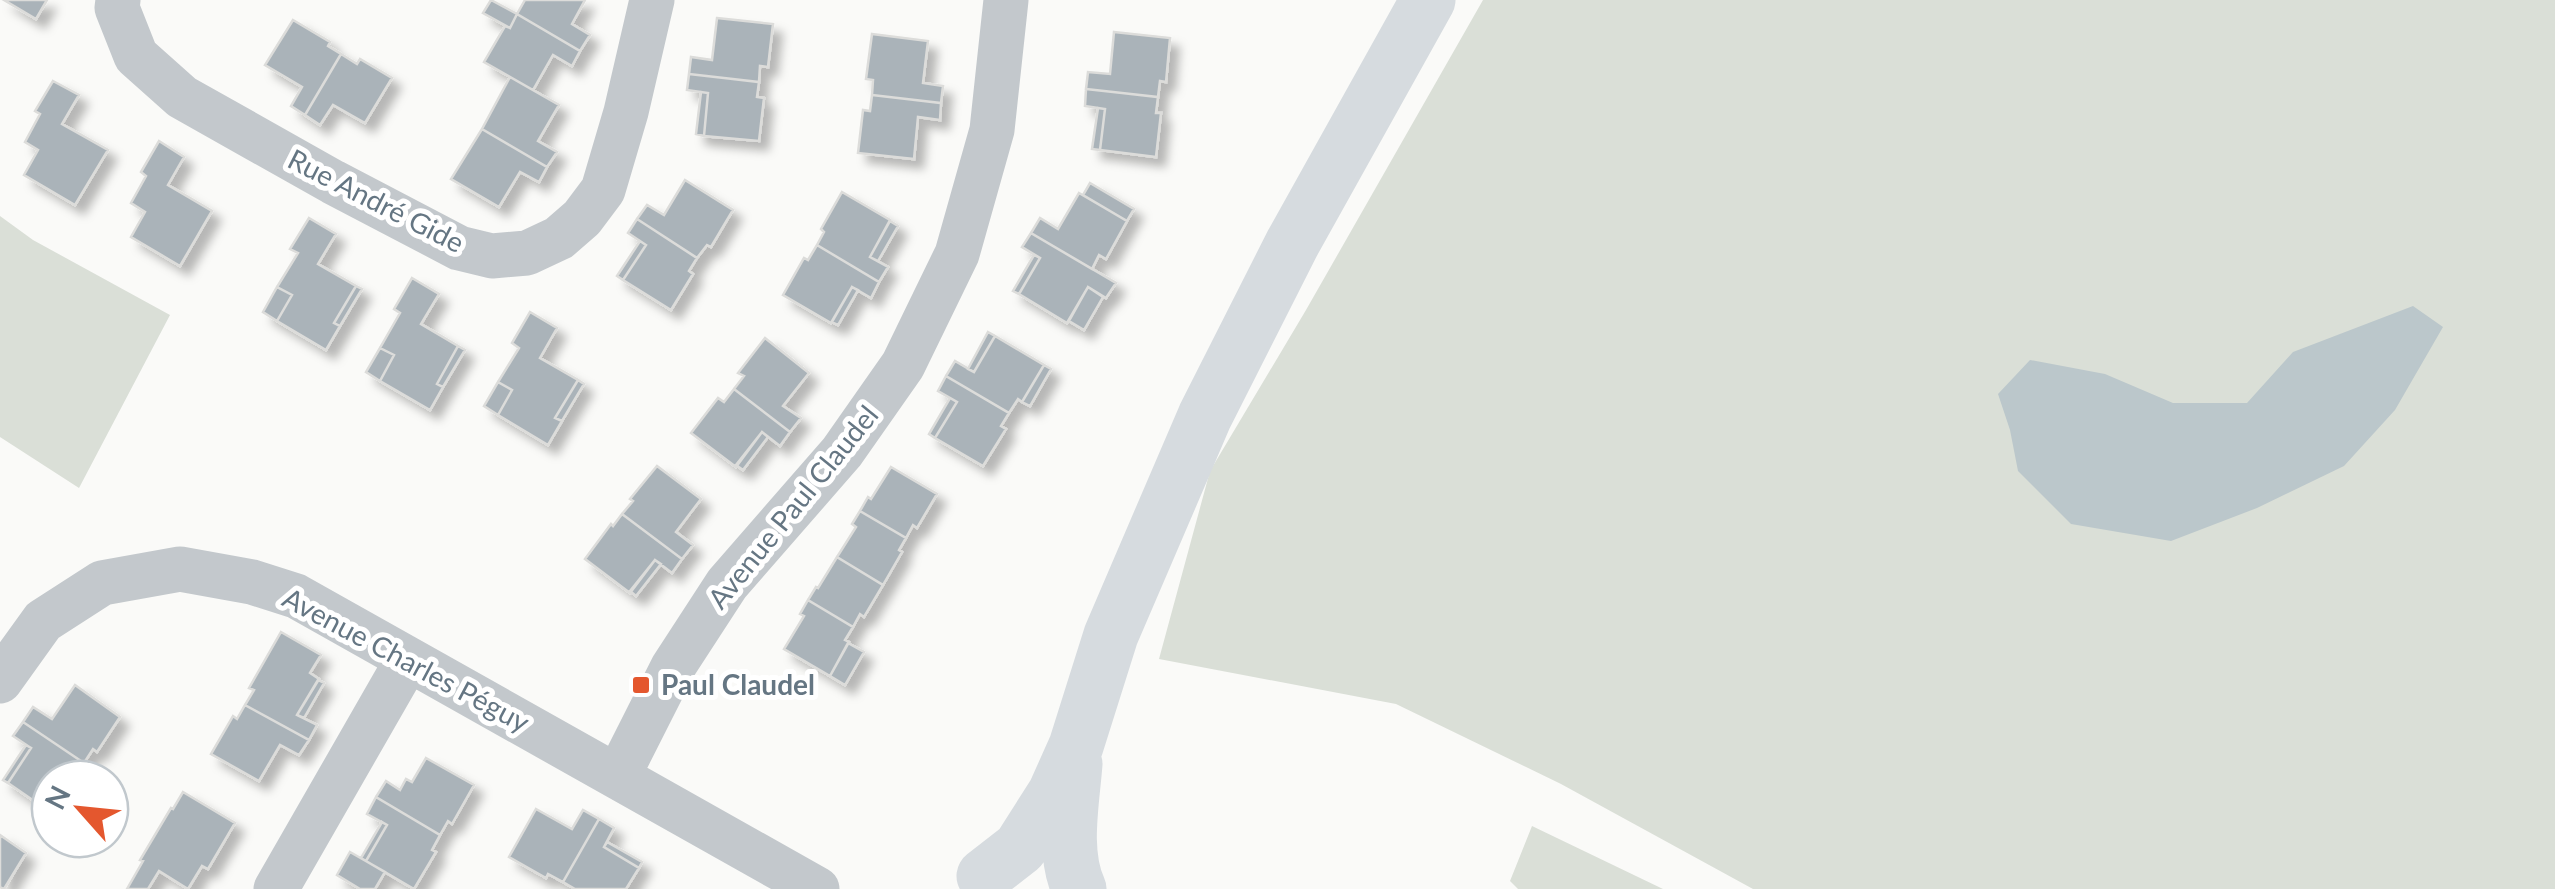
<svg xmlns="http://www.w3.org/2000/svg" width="2555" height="889" font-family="Lato,sans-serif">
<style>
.green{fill:#dadfd7}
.water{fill:#bbc7cb}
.building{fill:#aab3b9;stroke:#dcdcda;stroke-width:2.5;filter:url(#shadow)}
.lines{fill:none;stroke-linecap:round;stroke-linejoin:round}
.street{stroke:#c3c8cc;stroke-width:45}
.secondary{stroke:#d6dbdf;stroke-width:55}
.poi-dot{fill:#e4572e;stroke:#fff;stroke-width:4}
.labels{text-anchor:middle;stroke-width:10;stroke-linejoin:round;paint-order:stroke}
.street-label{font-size:28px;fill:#657683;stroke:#fff}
.poi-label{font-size:28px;font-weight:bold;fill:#657683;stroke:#fff;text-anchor:start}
</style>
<defs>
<filter id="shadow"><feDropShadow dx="9" dy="9" stdDeviation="5" flood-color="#0004"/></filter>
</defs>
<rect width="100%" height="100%" fill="#fafaf8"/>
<path class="green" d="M1483,0H2555V889H1753L1561,784L1396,704L1159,659L1210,471L1306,310Z
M0,216L33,240L170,315L79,488L0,437Z
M1532,826L1663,889H1518L1510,881Z"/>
<path class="water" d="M2413,306L2443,327L2395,410L2344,466L2257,508L2171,541L2071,524L2018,471L2010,430L1998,394L2030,360L2105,374L2173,403H2247L2293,352Z"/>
<path class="building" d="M4,0H47L36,19Z
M491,0L517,14L510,28L483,13Z
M525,0H585L572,24L590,35L580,51L517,14Z
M517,14L580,51L572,66L553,55L533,90L484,62L505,26L510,28Z
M717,18L773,24L768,67L760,66L759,82L689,74L691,57L712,60Z
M293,20L330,42L328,46L341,54L305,115L291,106L302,87L265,65Z
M1114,32L1170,38L1166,82L1160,81L1158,97L1086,89L1088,72L1110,74Z
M872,34L928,41L923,83L943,86L941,103L872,95L873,80L866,79Z
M341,54L357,64L360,59L392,78L365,123L333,105L320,125L305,115Z
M689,74L759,82L757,97L764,98L759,141L704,136L708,93L687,90Z
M510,77L559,105L538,141L557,152L547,167L482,129Z
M53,81L79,95L62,124L108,150L75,205L24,175L38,150L25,142L40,114L35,111Z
M1086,89L1158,97L1156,113H1161L1156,157L1100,150L1105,109L1085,106Z
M701,92L708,93L704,136L696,134Z
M872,95L941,103L940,120L918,117L914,159L858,153L863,110L870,111Z
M1098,108L1105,109L1100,150L1092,149Z
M482,129L547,167L539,182L520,172L499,207L451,179Z
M159,141L184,157L168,185L212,211L180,266L131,237L145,212L131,203L146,176L141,172Z
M685,180L733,210L711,247L707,245L697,258L637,219L647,205L664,215Z
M1090,183L1134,209L1127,221L1083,195Z
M842,192L890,220L870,257L888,267L879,282L817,245L824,232L821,229Z
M1079,193L1127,221L1106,259L1099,255L1092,269L1031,233L1040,218L1058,229Z
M309,218L336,234L318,264L356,286L334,323L340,326L326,350L277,321L292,295L277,287L298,253L290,249Z
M637,219L697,258L689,271L693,274L671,310L623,280L646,245L628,233Z
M890,221L898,226L878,261L870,257Z
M1031,233L1116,283L1106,298L1088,287L1067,323L1019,294L1040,258L1022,247Z
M640,241L646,245L623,280L617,276Z
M817,245L879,282L871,298L852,287L831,323L783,295L804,258L808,260Z
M1034,255L1040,258L1019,294L1013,291Z
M412,278L439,294L421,324L458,346L437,384L443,387L430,410L380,381L394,355L380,348L400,313L394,309Z
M356,286L362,289L340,326L334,323Z
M277,287L292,295L277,321L263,312Z
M852,287L858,290L838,325L832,322Z
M1088,287L1103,297L1084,330L1069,321Z
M530,312L557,328L540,358L578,380L555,418L562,421L548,445L498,415L512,390L498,382L519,348L512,343Z
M988,332L995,336L974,372L968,369Z
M995,336L1044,365L1022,402L1018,399L1009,413L946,376L955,361L974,372Z
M765,338L809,373L783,406L801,418L790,432L734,389L744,376L738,373Z
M458,346L465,350L443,387L437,384Z
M380,348L394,355L380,381L366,372Z
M1044,365L1051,369L1030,406L1022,402Z
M946,376L1009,413L1001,426L1006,429L983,466L935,438L957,402L938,391Z
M578,380L584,384L562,421L555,418Z
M498,382L512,390L498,415L484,406Z
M734,389L790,432L780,446L762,432L736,467L691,433L718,398L724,402Z
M950,398L957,402L935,438L929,434Z
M762,432L768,437L743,470L736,465Z
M657,466L701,499L676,532L693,545L682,559L622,514L633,501L630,499Z
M891,467L937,494L917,528L913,525L906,538L860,511L868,497L871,499Z
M860,511L906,538L899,550L902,552L883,585L837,557L856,527L852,524Z
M622,514L682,559L672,573L655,560L630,593L585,559L611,524L613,526Z
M837,557L883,585L864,617L860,614L853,627L808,600L816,587L818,588Z
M655,560L661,564L636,596L630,591Z
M808,600L853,627L845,640L849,642L830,676L784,649L804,616L800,614Z
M281,632L321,655L310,673L319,679L297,715L317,725L309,740L245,705L254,690L249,688Z
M848,643L864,652L845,685L830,676Z
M318,680L324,683L304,718L297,715Z
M75,685L120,717L97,752L93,749L84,763L23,722L33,707L52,719Z
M245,705L309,740L299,755L280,745L259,781L211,754L233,716L237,719Z
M23,722L84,763L75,776L78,779H50V812L8,783L31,748L13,736Z
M26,745L31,748L8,783L3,780Z
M426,758L474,785L452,824L448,821L440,835L376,797L386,781L400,790L406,779L412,782Z
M183,792L235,823L208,869L202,866L188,889L159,871L148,889H127L143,861L140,860L171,808L173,809Z
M376,797L440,835L432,850L436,852L414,889L366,861L387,825L367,814Z
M536,809L572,829L583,810L599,819L563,882L548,874L546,878L509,857Z
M599,819L614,828L604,847L639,868L626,889H575L563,882Z
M382,822L387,825L366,861L361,858Z
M0,835L26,853L4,889L0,887Z
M607,842L642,862L639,868L604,847Z
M350,852L385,872L375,889H360L337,875Z"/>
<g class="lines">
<path class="street" d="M118,0L117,8L136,56L182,97L333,182L459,248L492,256L527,253L559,238L582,218L603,190L626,112L652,0
M0,681L43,621L102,583L180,569L252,582L296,596L817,889
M618,776L673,667L727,584L842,452L903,365L957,254L992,130L1006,0
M276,889L408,659"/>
<path class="secondary" d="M1075,764C1072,803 1062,852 1079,889
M984,876L1020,848L1055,793L1076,746L1111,635L1205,416L1292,244L1428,0"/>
</g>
<rect class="poi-dot" x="631" y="675" width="20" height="20" rx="5"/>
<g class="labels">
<g class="street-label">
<text transform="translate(376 201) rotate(27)" y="10">Rue André Gide</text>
<text transform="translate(793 507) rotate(-51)" y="10">Avenue Paul Claudel</text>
<text transform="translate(406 660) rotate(28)" y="10">Avenue Charles Péguy</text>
</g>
<g class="poi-label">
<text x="661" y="695">Paul Claudel</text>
</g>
</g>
<g transform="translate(80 809) rotate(297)"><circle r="48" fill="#ffffff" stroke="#c1c8cd" stroke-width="2.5"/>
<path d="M0-8L18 38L0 25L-18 38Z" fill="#e4572e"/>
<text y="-15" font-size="28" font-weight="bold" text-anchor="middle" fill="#657683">N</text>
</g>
</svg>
